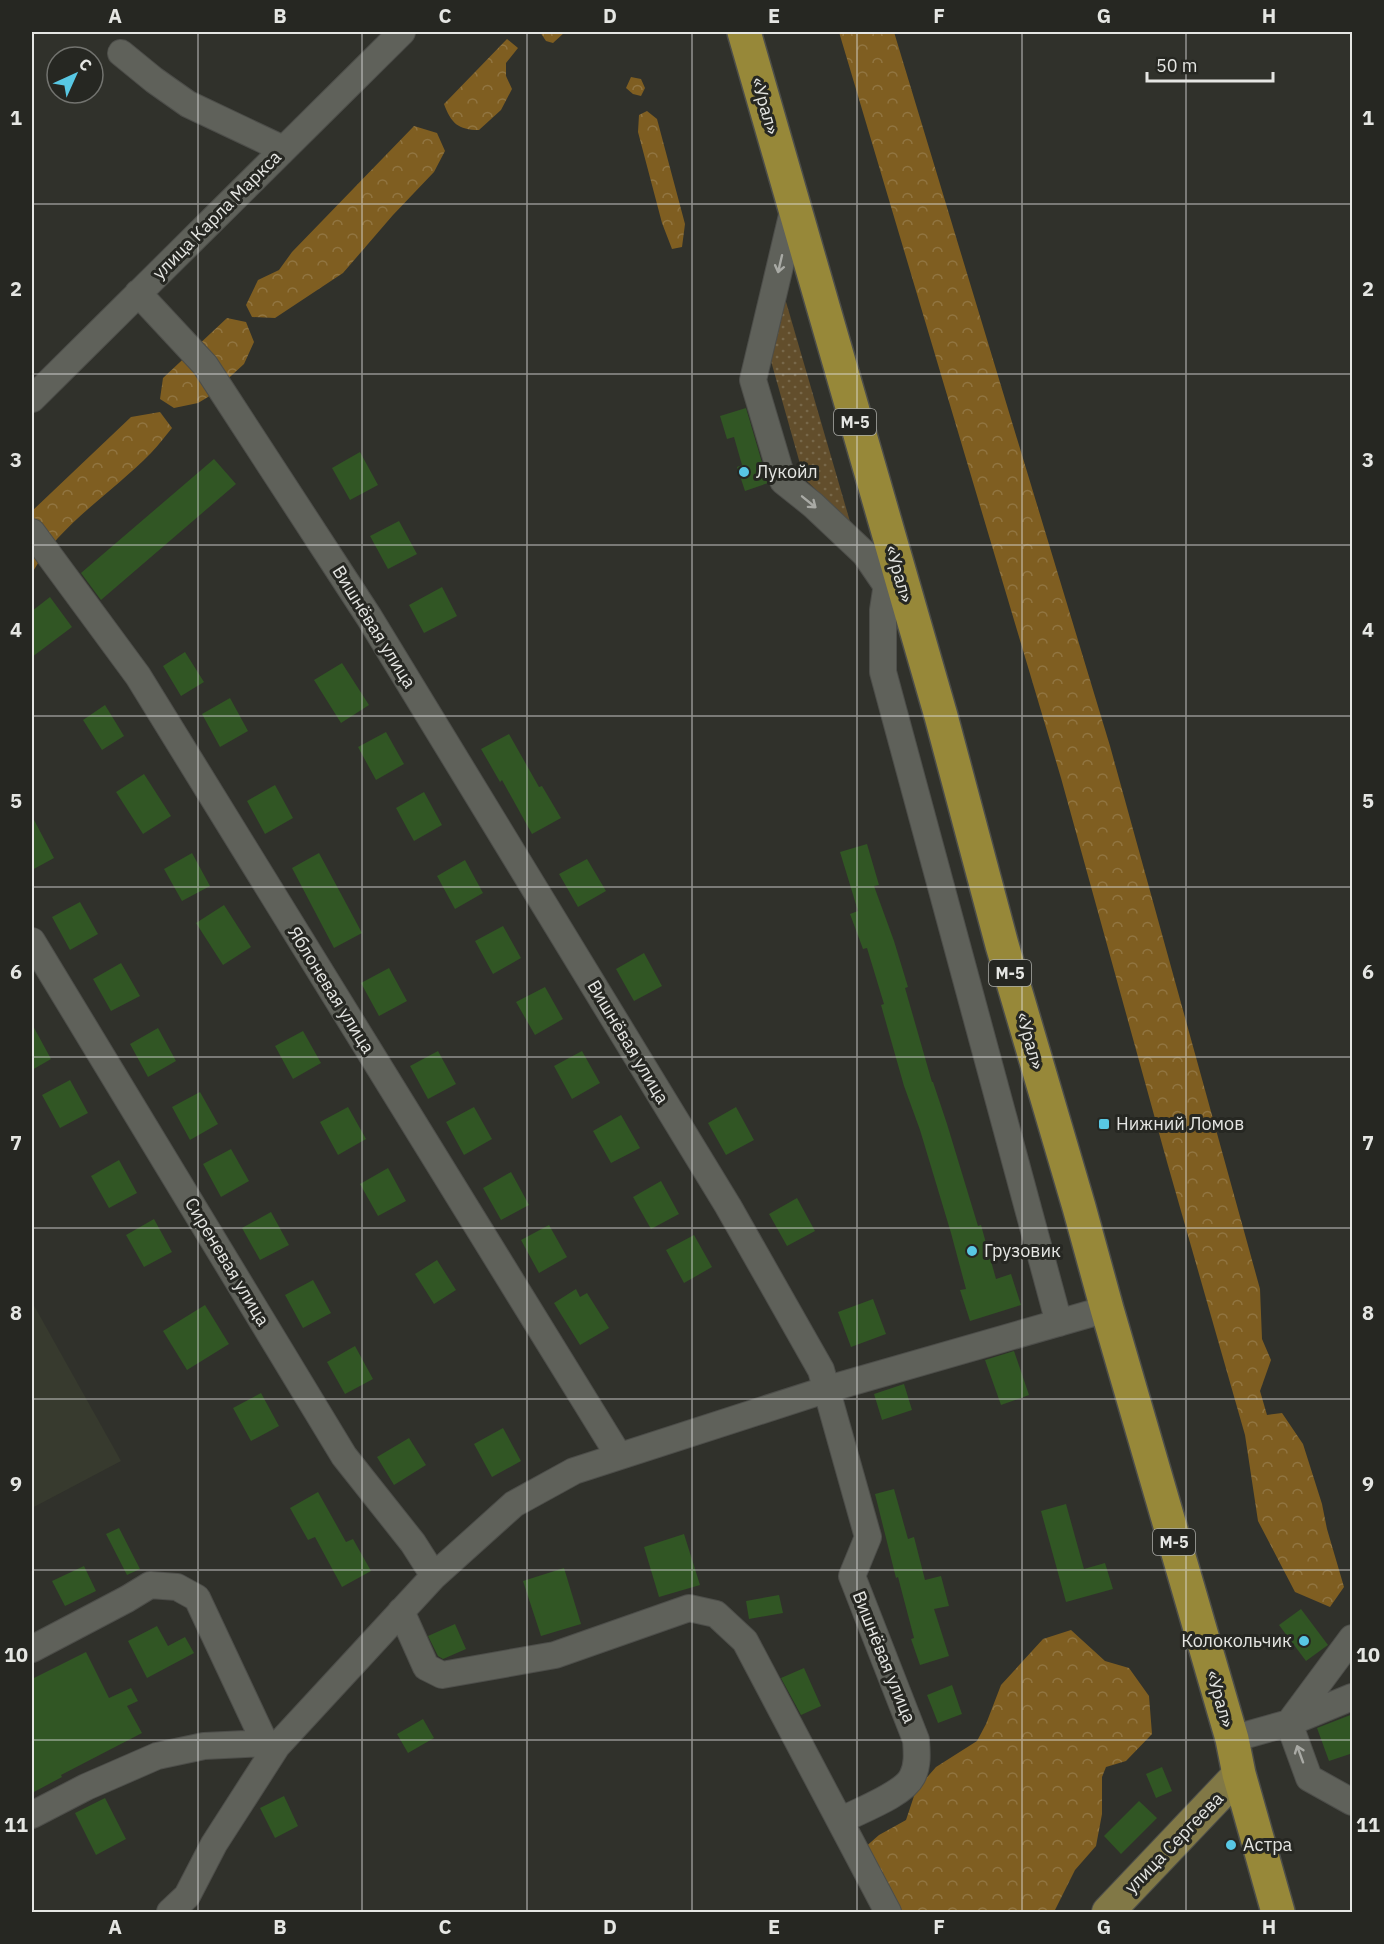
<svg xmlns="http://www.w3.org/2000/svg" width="1384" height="1944" font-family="'IBM Plex Sans',sans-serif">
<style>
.built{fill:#373a2e}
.grass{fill:url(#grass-dots)}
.forest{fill:url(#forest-crowns)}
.building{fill:#315624}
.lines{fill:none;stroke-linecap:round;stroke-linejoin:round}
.minor-casing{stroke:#4d4e4a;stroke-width:28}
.major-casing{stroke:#4d4e4a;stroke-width:34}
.highway-casing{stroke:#4d4e4a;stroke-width:36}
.minor{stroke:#5f615a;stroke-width:26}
.major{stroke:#817846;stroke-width:32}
.highway{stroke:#978839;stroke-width:33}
.oneway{stroke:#a9aaa5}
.grid{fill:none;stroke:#e5e6e3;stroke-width:1.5;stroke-opacity:0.55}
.poi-dot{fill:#58c8e4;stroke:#262722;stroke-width:2}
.labels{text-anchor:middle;stroke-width:6;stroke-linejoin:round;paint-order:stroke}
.shield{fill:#262722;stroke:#acada9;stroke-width:1.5}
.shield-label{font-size:16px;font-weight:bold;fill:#e5e6e3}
.street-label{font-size:18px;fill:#e5e6e3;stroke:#262722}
.poi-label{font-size:18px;fill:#e5e6e3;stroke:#262722;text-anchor:start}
.neatline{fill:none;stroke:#e5e6e3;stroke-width:2}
.grid-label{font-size:20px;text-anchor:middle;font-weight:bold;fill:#e5e6e3}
</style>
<defs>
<pattern id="grass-dots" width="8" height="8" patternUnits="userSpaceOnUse" patternTransform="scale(1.5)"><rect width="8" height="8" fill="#624e2c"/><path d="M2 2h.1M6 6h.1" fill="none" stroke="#78684a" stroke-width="1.8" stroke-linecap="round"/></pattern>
<pattern id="forest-crowns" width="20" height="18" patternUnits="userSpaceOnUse" patternTransform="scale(1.5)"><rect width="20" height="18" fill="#7f5e21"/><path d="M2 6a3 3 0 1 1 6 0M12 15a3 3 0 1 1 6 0" fill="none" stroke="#917541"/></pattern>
</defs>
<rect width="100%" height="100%" fill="#30312b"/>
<path class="built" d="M32,1302L121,1461L32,1508Z"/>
<path class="grass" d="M784,295L851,525L804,478L769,354Z"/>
<path class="forest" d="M540,32H565L553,43L546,41Z
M839,32H894L1110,746L1260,1289L1262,1339L1271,1360L1260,1391L1267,1415L1282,1413L1303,1444L1322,1504L1327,1529L1344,1587L1330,1607L1295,1592L1258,1521L1245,1435L1167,1162L1061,778Z
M507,39L518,48L506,63V76L512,89L501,110L479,130C458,130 451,123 444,104Z
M631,77L641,79L645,88L641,96L633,94L626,88Z
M647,111L657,119L685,224L682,247L672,249L662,223L638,132L639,115Z
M414,126L437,133L445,151L434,172L393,215L343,273L275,318L252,317L246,305L258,280L279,270L292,252Z
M227,318L246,322L254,342L244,364L208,397L198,403L174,408L160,399L163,378Z
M160,412L172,428C165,436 159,445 151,453C112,493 60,524 32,573V511L131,417Z
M1071,1630L1105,1661L1129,1668L1149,1696L1152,1734L1126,1761L1106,1767L1102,1777V1814L1096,1846L1075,1870L1054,1912H895L863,1849L879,1835L906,1820L916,1790L936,1767L977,1741L986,1724L1001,1685L1043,1639Z"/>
<path class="building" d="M746,408L768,483L745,491L737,467L742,465L734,437L727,439L720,416Z
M360,452L378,485L350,500L332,468Z
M214,459L236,484L101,600L81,573Z
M399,521L417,554L388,569L370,536Z
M442,587L457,616L424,633L409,605Z
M50,597L72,627L32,657V611Z
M185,652L204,682L181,696L163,666Z
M342,663L369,705L341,723L314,680Z
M230,698L248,731L220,747L202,714Z
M105,705L124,736L102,750L83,720Z
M386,732L404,764L376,780L358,747Z
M509,734L539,787L542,786L561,818L532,834L502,780L500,782L481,749Z
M144,774L171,816L143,834L116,792Z
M275,785L293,818L265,834L247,801Z
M424,792L442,825L414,841L396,808Z
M32,816L54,858L32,870Z
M867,844L879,885L874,886L894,941L908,987L905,988L932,1082H933L947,1124L978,1226L981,1225L996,1279L1011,1274L1021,1305L970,1321L960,1290L966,1289L951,1233L920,1130L904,1086L881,1005L884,1004L867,948L863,949L850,914L858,911L840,852Z
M192,853L210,886L182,901L164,869Z
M319,853L362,933L334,948L292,868Z
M587,859L606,891L578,907L559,874Z
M465,860L483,893L455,909L437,876Z
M80,902L98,934L70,950L52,917Z
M224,905L251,947L223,965L196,923Z
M503,926L521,958L493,974L475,941Z
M644,953L662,986L634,1001L616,969Z
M121,963L140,996L111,1011L93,979Z
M389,968L407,1001L379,1016L361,983Z
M545,987L563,1019L535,1035L516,1002Z
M32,1024L51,1059L32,1070Z
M158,1028L176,1061L148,1077L130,1044Z
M303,1031L321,1063L293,1079L275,1046Z
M438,1051L456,1084L428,1099L410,1066Z
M582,1051L600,1083L572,1099L554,1066Z
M70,1080L88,1113L60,1128L42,1095Z
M200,1092L218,1124L190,1140L172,1107Z
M348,1107L366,1139L338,1155L320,1122Z
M474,1107L492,1139L464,1155L446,1122Z
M736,1107L754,1140L726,1155L708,1123Z
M621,1115L640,1148L611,1163L593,1131Z
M231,1149L249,1181L221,1197L203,1164Z
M119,1160L137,1193L109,1208L91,1176Z
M388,1168L406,1201L378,1216L360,1184Z
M511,1172L529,1205L501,1220L483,1188Z
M661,1181L679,1214L651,1229L633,1197Z
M797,1198L815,1231L787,1246L769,1214Z
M271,1212L289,1245L260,1260L242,1228Z
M154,1219L172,1252L144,1267L126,1235Z
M549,1225L567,1257L539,1273L521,1240Z
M694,1235L712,1267L684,1283L666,1250Z
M437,1260L456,1290L434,1304L415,1274Z
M313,1280L331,1313L303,1328L285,1295Z
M576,1289L580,1297L587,1293L609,1328L580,1345L554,1303Z
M873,1299L886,1334L851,1347L838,1312Z
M205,1305L229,1344L187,1370L163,1331Z
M355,1346L373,1379L345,1394L327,1362Z
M1014,1351L1029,1395L1001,1405L985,1360Z
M904,1384L912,1410L882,1420L874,1394Z
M261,1393L279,1426L251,1441L233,1408Z
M503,1428L521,1461L492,1477L474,1444Z
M409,1438L426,1465L394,1485L377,1457Z
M894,1489L908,1539L914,1537L925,1580L941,1576L949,1606L934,1609L949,1656L920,1665L911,1639L914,1638L898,1577L896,1578L875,1494Z
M318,1492L346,1542L353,1539L371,1571L342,1587L315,1537L308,1540L290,1508Z
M1066,1504L1084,1569L1105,1563L1113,1589L1066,1602L1041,1511Z
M119,1528L140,1569L127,1575L106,1534Z
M684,1534L700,1585L659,1597L644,1547Z
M84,1566L96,1591L65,1606L52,1581Z
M564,1568L581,1624L541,1636L523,1581Z
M779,1595L783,1613L749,1619L746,1601Z
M1301,1609L1328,1645L1306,1661L1279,1625Z
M455,1624L466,1649L443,1659L438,1656L428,1636Z
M157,1626L168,1646L185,1637L194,1653L147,1678L128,1641Z
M86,1652L109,1698L131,1688L138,1701L127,1706L142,1733L61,1775L62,1777L32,1793V1679Z
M804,1668L821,1706L801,1715L781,1678Z
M952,1685L962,1714L938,1723L927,1695Z
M1353,1714V1753L1329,1761L1317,1728Z
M423,1719L434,1738L408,1753L397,1734Z
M1162,1767L1172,1791L1156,1798L1146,1774Z
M284,1796L298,1826L275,1838L260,1808Z
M105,1798L126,1839L96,1855L75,1813Z
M1139,1801L1157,1818L1121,1854L1104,1836Z"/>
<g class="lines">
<defs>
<path id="minor" d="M121,53L154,80L188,104L283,149
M794,207L753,380L783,481L813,505L865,554L895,598
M138,293L205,365L369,617L728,1206L821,1370L868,1537L852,1576L916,1740C917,1753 918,1766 912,1777C903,1795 858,1811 840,1821
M32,399L402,32
M32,532L138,676L619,1456
M887,584L883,610V672L1059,1323
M32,941L344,1456L413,1543L434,1576
M401,1611L426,1667L442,1675L555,1655L689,1608L716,1614L745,1641L888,1912
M1352,1638L1289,1723L1309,1778L1352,1802
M32,1649L127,1599L150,1585L177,1587L197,1598L265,1743
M1232,1739L1289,1723L1352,1697
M32,1815L86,1787L157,1756L204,1746L265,1743L277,1746
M170,1912L187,1896L214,1844L277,1746L434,1576L514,1504L574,1471L828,1389L1107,1309"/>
<path id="major" d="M1108,1912L1239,1774"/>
<path id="highway" d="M744,32L941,716L1002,945L1079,1207L1107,1309L1232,1739L1239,1774L1278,1912"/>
</defs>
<use href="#minor" class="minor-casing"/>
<use href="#major" class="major-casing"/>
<use href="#highway" class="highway-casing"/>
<use href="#minor" class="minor"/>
<use href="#major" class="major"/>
<use href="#highway" class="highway"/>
</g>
<defs><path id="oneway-shaft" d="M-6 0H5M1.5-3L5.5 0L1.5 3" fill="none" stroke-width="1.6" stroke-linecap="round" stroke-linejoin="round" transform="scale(1.5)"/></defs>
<g class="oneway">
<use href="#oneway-shaft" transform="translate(780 264) rotate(103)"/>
<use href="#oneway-shaft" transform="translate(809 502) rotate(39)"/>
<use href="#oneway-shaft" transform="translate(1300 1754) rotate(-110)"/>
</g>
<path class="grid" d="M198,32V1912M362,32V1912M527,32V1912M692,32V1912M857,32V1912M1022,32V1912M1186,32V1912M32,204H1352M32,374H1352M32,545H1352M32,716H1352M32,887H1352M32,1057H1352M32,1228H1352M32,1399H1352M32,1570H1352M32,1740H1352"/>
<g class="poi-dot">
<circle cx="744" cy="472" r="6"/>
<rect x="1098" y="1118" width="12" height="12" rx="3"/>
<circle cx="972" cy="1251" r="6"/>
<circle cx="1304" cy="1641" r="6"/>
<circle cx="1231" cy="1845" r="6"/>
</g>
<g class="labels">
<g class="shield">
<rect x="834" y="409" width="42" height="26" rx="4.5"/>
<rect x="989" y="960" width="42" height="26" rx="4.5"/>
<rect x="1153" y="1529" width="42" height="26" rx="4.5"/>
</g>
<g class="shield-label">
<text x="855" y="428">М-5</text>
<text x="1010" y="979">М-5</text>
<text x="1174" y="1548">М-5</text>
</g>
<g class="street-label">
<text transform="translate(765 106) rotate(74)" y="6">«Урал»</text>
<text transform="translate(217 215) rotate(-45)" y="6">улица Карла Маркса</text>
<text transform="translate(899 574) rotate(74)" y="6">«Урал»</text>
<text transform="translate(374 627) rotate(58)" y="6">Вишнёвая улица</text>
<text transform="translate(331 990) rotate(58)" y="6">Яблоневая улица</text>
<text transform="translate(1030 1041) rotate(74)" y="6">«Урал»</text>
<text transform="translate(628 1042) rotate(59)" y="6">Вишнёвая улица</text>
<text transform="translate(227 1262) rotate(59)" y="6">Сиреневая улица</text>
<text transform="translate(884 1657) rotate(68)" y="6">Вишнёвая улица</text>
<text transform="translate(1220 1699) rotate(74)" y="6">«Урал»</text>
<text transform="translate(1174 1843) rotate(-46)" y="6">улица Сергеева</text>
</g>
<g class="poi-label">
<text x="756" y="478">Лукойл</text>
<text x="1116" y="1130">Нижний Ломов</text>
<text x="984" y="1257">Грузовик</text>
<text x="1292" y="1647" text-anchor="end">Колокольчик</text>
<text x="1243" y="1851">Астра</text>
</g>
</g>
<rect width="1384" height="1944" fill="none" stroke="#262722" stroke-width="66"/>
<g transform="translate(75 75) rotate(45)"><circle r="28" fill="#262722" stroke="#72736f" stroke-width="1.5"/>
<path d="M0-4.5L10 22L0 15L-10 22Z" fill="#58c8e4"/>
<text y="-9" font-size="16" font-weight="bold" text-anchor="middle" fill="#e5e6e3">С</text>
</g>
<path d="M1147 72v9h126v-9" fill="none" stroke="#e5e6e3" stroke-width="3"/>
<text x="1156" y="72" font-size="18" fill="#e5e6e3" stroke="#262722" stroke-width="4.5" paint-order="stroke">50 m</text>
<rect x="33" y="33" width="1318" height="1878" class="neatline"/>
<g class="grid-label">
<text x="115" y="23">A</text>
<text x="280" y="23">B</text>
<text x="445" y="23">C</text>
<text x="610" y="23">D</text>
<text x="774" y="23">E</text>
<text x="939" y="23">F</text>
<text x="1104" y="23">G</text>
<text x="1269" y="23">H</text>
<text x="16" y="125">1</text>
<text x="1368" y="125">1</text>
<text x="16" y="296">2</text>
<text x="1368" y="296">2</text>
<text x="16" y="467">3</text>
<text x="1368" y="467">3</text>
<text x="16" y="637">4</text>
<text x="1368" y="637">4</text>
<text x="16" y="808">5</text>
<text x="1368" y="808">5</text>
<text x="16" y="979">6</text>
<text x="1368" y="979">6</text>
<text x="16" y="1150">7</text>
<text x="1368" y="1150">7</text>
<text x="16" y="1320">8</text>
<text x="1368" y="1320">8</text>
<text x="16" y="1491">9</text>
<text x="1368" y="1491">9</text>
<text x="16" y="1662">10</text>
<text x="1368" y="1662">10</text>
<text x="16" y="1832">11</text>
<text x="1368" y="1832">11</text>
<text x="115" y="1934">A</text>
<text x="280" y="1934">B</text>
<text x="445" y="1934">C</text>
<text x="610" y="1934">D</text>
<text x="774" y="1934">E</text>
<text x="939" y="1934">F</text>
<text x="1104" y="1934">G</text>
<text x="1269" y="1934">H</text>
</g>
</svg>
